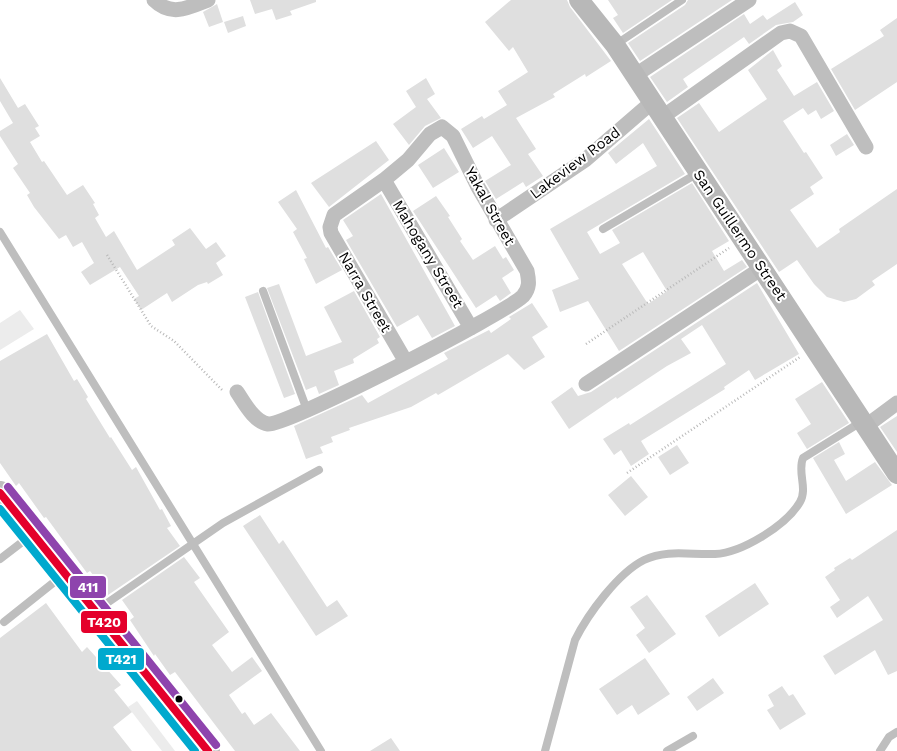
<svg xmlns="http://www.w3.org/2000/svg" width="897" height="751" font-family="'Work Sans',sans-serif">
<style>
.green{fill:#ececec}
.building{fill:#dfdfdf;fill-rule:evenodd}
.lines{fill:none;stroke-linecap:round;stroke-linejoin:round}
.path{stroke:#b9b9b9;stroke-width:2.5;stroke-dasharray:1 2.5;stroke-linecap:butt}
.service{stroke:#bebebe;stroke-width:8}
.minor{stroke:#bebebe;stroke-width:15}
.secondary{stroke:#b8b8b8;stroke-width:20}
.trunk{stroke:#bebebe;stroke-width:24}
.bus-1-casing{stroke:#fff;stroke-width:11}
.bus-2-casing{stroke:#fff;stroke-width:11}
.bus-3-casing{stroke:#fff;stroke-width:11}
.bus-1{stroke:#e4002b;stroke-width:8}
.bus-2{stroke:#00a9ce;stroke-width:8}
.bus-3{stroke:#8e44ad;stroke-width:8}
.bus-dot{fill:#000;stroke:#fff;stroke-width:2}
.labels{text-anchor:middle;stroke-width:4;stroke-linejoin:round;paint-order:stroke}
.street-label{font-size:15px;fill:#000;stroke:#fff}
.line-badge{stroke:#fff;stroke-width:2}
.badge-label{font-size:14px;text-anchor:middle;font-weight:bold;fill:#fff}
</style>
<rect width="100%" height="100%" fill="#fff"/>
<path class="green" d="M20,310L34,329L0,350V323Z
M137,701L175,751H162L128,707Z"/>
<path class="building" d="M250,0H316V2L290,11L292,15L276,20L272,9L255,14Z
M511,0H567L570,7L611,61L586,77L585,74L553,94L555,97L516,118L536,149L528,154L543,176L526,187L523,182L496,199L485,181L511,165L492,136L473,148L461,129L482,116L484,119L507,105L498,91L528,72L513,47L509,51L485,22Z
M608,0H672L623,33L613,18L618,15Z
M688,0H732L640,61L628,43L685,5Z
M795,2L803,15L793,22L776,25L749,44L744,37L683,79L688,87L667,102L650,77L744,14L750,24L763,15L767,20Z
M217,4L223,22L209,27L203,12Z
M243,16L246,26L228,33L224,22Z
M897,18V82L855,110L831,69L884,36L880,30Z
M773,50L782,66L777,70L794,96L817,82L834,111L821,119L816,110L808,115L803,108L783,121L804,153L806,152L823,178L810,187L814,194L790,210L817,248L840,232L839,229L897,189V264L872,281L875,285L856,299L844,302L827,297L814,284L797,260L779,272L677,118L699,103L719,132L767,99L748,70Z
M0,78L18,108L25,104L39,126L35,128L40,136L30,142L42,162L44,161L67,195L83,185L95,203L93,204L99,215L95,218L106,237L114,231L137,270L175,245L172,240L190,228L206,249L216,242L226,256L216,263L223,275L208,284L207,282L198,285L172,302L167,293L141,310L134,299L139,296L120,267L90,285L81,272L94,263L82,242L73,247L66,235L59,239L34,207L27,195L30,193L13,168L18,164L0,136V131L13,123L0,101Z
M426,78L435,94L427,99L441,118L425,126L409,145L393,124L416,107L406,91Z
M649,119L685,174L587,232L600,254L620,243L612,230L692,183L729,241L712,251L724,271L742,260L747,267L619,351L588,301L560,312L552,290L579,279L550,229L657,166L643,143L616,164L608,153ZM643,252L667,291L648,304L622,264Z
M847,134L854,145L836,156L830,145Z
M376,141L389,160L329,207L311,183Z
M444,148L459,172L433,188L418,165Z
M296,190L326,248L328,247L342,270L316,284L304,259L307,258L293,232L297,229L278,202Z
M381,194L455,326L432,338L418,315L397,327L346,240L353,236L343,220Z
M436,196L450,216L448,217L462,239L460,241L473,260L495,246L503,259L506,257L514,270L502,278L511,293L500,301L496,295L476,308L413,211Z
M757,283L799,354L755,380L749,370L724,387L725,389L641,441L649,454L631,466L621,450L614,455L603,439L629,423L630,425L726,364L702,325L681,339L691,353L667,366L617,399L616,397L569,429L551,402L572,387L578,396L591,392Z
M279,284L306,356L342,342L324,307L354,291L380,337L377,339L379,343L353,359L354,363L334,371L339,385L319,394L316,386L306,390L267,288Z
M258,292L295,394L284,398L245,297Z
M532,303L548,327L532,337L545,357L524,370L508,354L438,395L436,393L411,407L349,428L350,430L331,437L333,442L320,447L323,453L306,459L294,426L362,395L368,403L448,359L444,353L489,330L491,333L511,319L509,317Z
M47,334L74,381L77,379L88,397L86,399L110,438L111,437L132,470L136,467L160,510L162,509L171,526L167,528L180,546L108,595L90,571L87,573L46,517L44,518L19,483L16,486L0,463V361Z
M822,382L849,423L807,449L797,433L811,424L795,399Z
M897,416V452L880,427Z
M839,442L845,454L834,460L846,481L875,462L892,485L846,514L813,458Z
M677,445L689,463L670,475L658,457Z
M631,476L648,497L625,516L608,495Z
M260,515L279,544L283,540L327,607L337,600L348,616L316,636L243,526Z
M897,530V671L888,675L875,650L835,675L823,656L883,620L868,596L837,618L830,607L840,600L825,577L835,570L834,568L850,558L852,560Z
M184,557L200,578L194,582L229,632L212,645L232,672L252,657L262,671L229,695L242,714L245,712L254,725L271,713L300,751H235L175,672L170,675L155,654L154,656L130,620L134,617L122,600Z
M755,583L769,604L719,637L705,616Z
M647,595L676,634L649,653L636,635L645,628L630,607Z
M46,603L82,652L87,647L121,685L114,690L132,712L113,727L132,751H0V638Z
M645,658L670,694L638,715L632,705L617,715L599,689Z
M713,678L724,693L697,711L687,697Z
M782,686L789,696L793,694L806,714L780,730L767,710L774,706L768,695Z
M391,738L400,751H370Z"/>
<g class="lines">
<path class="path" d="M107,255L151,326L174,341L223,391
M586,344L729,248
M627,473L800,357"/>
<path class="service" d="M615,45L682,0
M603,229L698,173
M0,232L321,751
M263,291L307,410
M0,559L30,536
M97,610L223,523L319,470
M4,622L63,575
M545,751L575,640C588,614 618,573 644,560C667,549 690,555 715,554C741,553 786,526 800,502C808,488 797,472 803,458L861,422
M667,751L693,736
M880,751L889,737L897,732"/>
<path class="minor" d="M154,0C171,17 188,8 208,0
M634,76L749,0
M661,118L781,33L790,31L801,36L866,147
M384,180L471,328
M496,220L585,160L651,103
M586,384L762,268
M237,392C244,402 254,422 268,424C286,426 505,314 523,296C530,288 529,281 527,271L478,187L453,136L442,127L430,134L408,160L384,180L334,215L330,227L331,233L406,362
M866,426L897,403"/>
<path class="secondary" d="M579,0L615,45L897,474"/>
<path class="trunk" d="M0,493L208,751"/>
<defs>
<path id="bus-1" d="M0,493L208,751"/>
<path id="bus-2" d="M0,509L195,751"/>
<path id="bus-3" d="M8,487L216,745"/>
</defs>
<use href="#bus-1" class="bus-1-casing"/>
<use href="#bus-2" class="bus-2-casing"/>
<use href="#bus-3" class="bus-3-casing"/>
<use href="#bus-1" class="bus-1"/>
<use href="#bus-2" class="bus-2"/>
<use href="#bus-3" class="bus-3"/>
</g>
<circle class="bus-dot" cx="179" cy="699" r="4.5"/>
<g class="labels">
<g class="street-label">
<text transform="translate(575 163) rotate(-37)" y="5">Lakeview Road</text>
<text transform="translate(490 206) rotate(61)" y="5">Yakal Street</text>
<text transform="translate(740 235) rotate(56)" y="5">San Guillermo Street</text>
<text transform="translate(428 254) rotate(59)" y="5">Mahogany Street</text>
<text transform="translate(365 292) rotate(60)" y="5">Narra Street</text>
</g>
</g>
<g class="line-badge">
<rect x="69" y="575" width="38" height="24" rx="5" fill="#8e44ad"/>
<rect x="80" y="610" width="48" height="24" rx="5" fill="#e4002b"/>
<rect x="97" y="647" width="48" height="24" rx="5" fill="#00a9ce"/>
</g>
<g class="badge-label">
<text x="88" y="592">411</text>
<text x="104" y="627">T420</text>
<text x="121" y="664">T421</text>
</g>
</svg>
